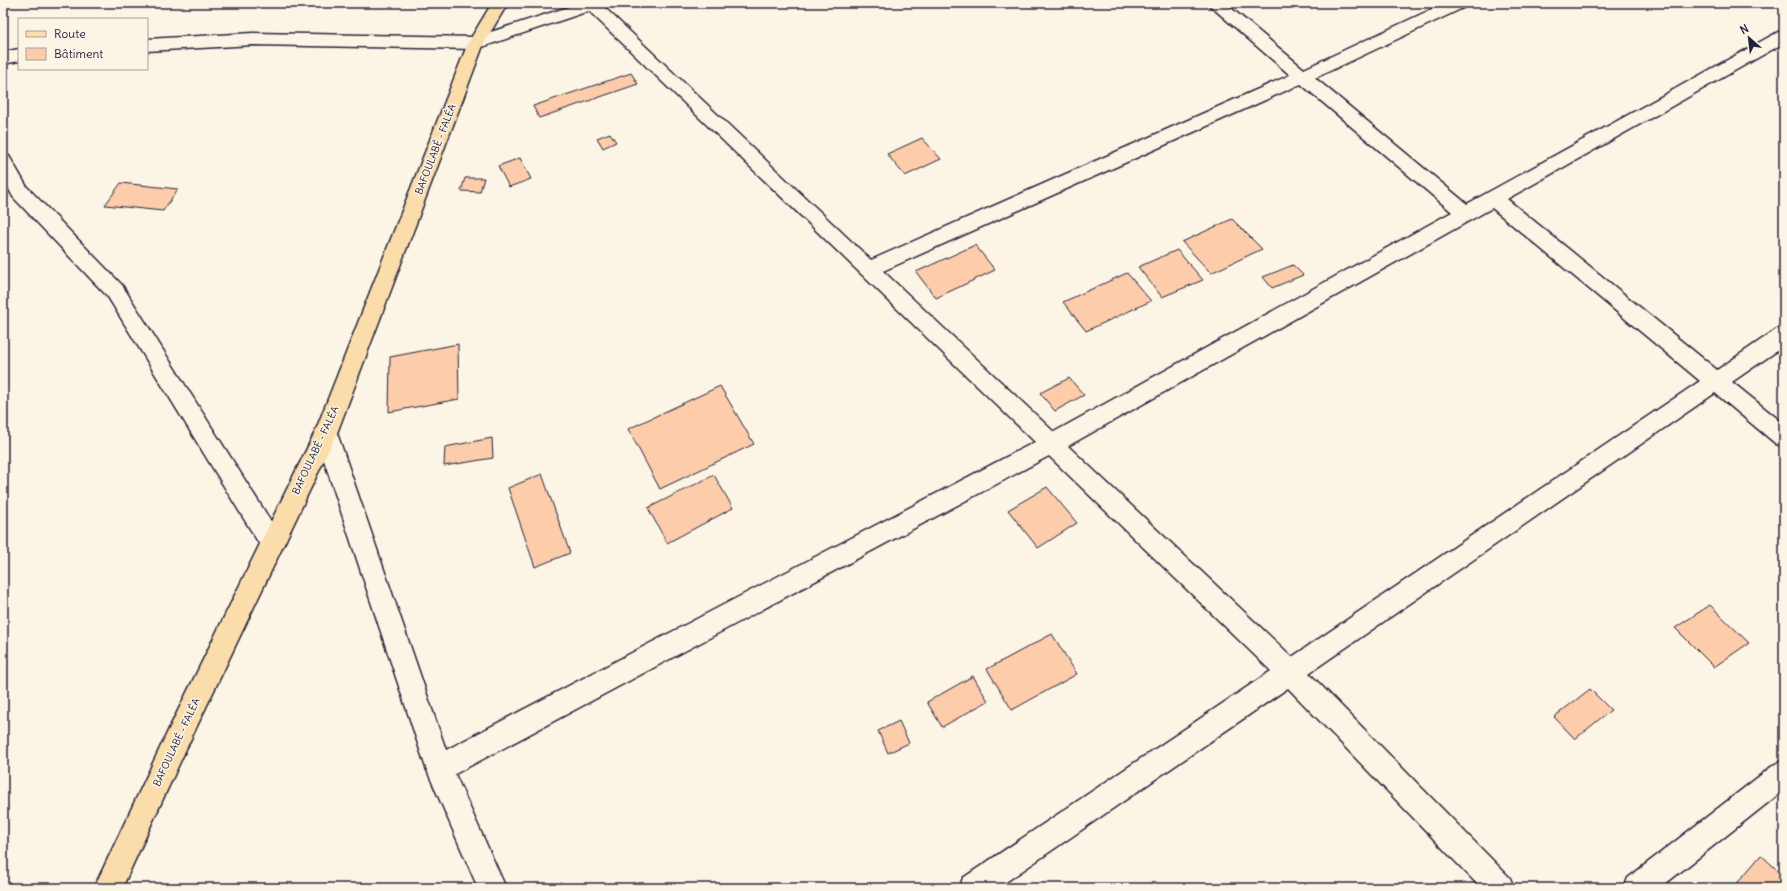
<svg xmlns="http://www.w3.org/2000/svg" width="1787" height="891" font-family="Delius,sans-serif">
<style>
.building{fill:#fcccab;stroke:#22223b}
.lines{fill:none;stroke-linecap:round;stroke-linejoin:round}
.minor-casing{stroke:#22223b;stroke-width:3}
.major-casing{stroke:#22223b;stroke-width:3}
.minor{fill:#fcf5e5;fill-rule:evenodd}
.major{fill:#fbddab;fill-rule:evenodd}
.labels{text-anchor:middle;stroke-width:3;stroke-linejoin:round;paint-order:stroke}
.street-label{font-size:10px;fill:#22223b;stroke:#fcf5e5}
</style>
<rect width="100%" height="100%" fill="#fcf5e5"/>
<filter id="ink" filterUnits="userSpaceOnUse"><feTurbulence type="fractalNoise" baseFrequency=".025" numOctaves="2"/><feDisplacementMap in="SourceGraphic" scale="8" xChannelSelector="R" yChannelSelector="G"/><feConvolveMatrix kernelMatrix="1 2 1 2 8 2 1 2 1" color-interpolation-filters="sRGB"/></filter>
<g filter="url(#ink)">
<path class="building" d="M631,73L638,84L539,118L533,106Z
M610,133L616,142L603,148L597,138Z
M922,138L941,159L905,176L887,154Z
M520,158L531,179L509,187L498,166Z
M465,178H484L480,192L461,191Z
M121,183L178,189L163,211L105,205Z
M1232,219L1262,249L1211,273L1182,242Z
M975,245L995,270L936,298L916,272Z
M1177,250L1203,280L1162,297L1138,267Z
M1293,265L1303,275L1272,288L1263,277Z
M1127,273L1151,301L1086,331L1063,302Z
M458,344L459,399L389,412L390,357Z
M1069,378L1084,395L1055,411L1040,393Z
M720,386L754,444L660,489L628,429Z
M492,438L493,458L444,466L445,447Z
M542,474L570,553L535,567L508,488Z
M714,475L733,508L667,543L648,508Z
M1047,487L1077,523L1038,548L1008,510Z
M1710,605L1749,643L1714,667L1675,628Z
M1052,634L1077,674L1012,710L987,669Z
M973,676L988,701L942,727L927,702Z
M1590,689L1611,710L1575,739L1554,717Z
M899,721L909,743L888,753L878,731Z
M1761,855L1784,876V888H1733Z"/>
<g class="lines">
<defs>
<path id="minor" d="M581,3H606L604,7L871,260L1290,75L1207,3H1225L1304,69L1445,3H1467L1465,7L1315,78L1467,204L1778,32L1784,31V43L1507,199L1717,370L1777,329L1784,327V346L1732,382L1784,424V446L1776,444L1715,393L1309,673L1510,878L1514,888H1481L1288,688L997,888H959L963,878L1271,671L1049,456L455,774L506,888H478L426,768L315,433L318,426L326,424L334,426L337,433L446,750L1035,442L589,11L476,49L253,45L147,51V39L253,33L475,37ZM1301,84L1452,212L1054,432L883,271ZM1492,208L1700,381L1292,657L1068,446Z
M19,49V61L3,64V52Z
M3,154L9,156L27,187L122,285L279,534L283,542L279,550L271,553L263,550L108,297L13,197L3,178Z
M1784,760V790L1660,888H1624L1628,878L1775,764Z"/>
<path id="major" d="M492,3H508L484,43L337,433L186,749L122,888H94L168,731L315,432L468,43Z"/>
</defs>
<use href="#minor" class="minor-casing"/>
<use href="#major" class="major-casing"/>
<use href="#minor" class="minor"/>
<use href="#major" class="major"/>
</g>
</g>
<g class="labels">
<g class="street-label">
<text transform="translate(435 149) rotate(-69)" y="4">BAFOULABÉ - FALÉA</text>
<text transform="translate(315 450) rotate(-65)" y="4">BAFOULABÉ - FALÉA</text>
<text transform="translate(176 742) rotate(-65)" y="4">BAFOULABÉ - FALÉA</text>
</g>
</g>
<rect width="1787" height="891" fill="none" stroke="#fcf5e5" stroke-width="16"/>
<rect x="8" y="8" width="1771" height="875" fill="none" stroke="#22223b" stroke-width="1.5" filter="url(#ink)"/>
<rect x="18" y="18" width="130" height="52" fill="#fcf5e5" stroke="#a5a1a1"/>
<rect x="26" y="31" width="20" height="6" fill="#fbddab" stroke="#a5a1a1"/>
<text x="54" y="38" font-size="12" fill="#22223b">Route</text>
<rect x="26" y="48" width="20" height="12" fill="#fcccab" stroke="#a5a1a1"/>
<text x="54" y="58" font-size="12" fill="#22223b">Bâtiment</text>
<g transform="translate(1749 38) rotate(332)" stroke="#fcf5e5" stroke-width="3" paint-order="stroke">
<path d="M0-3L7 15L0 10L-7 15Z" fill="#22223b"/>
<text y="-6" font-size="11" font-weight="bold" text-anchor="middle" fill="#22223b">N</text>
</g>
</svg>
